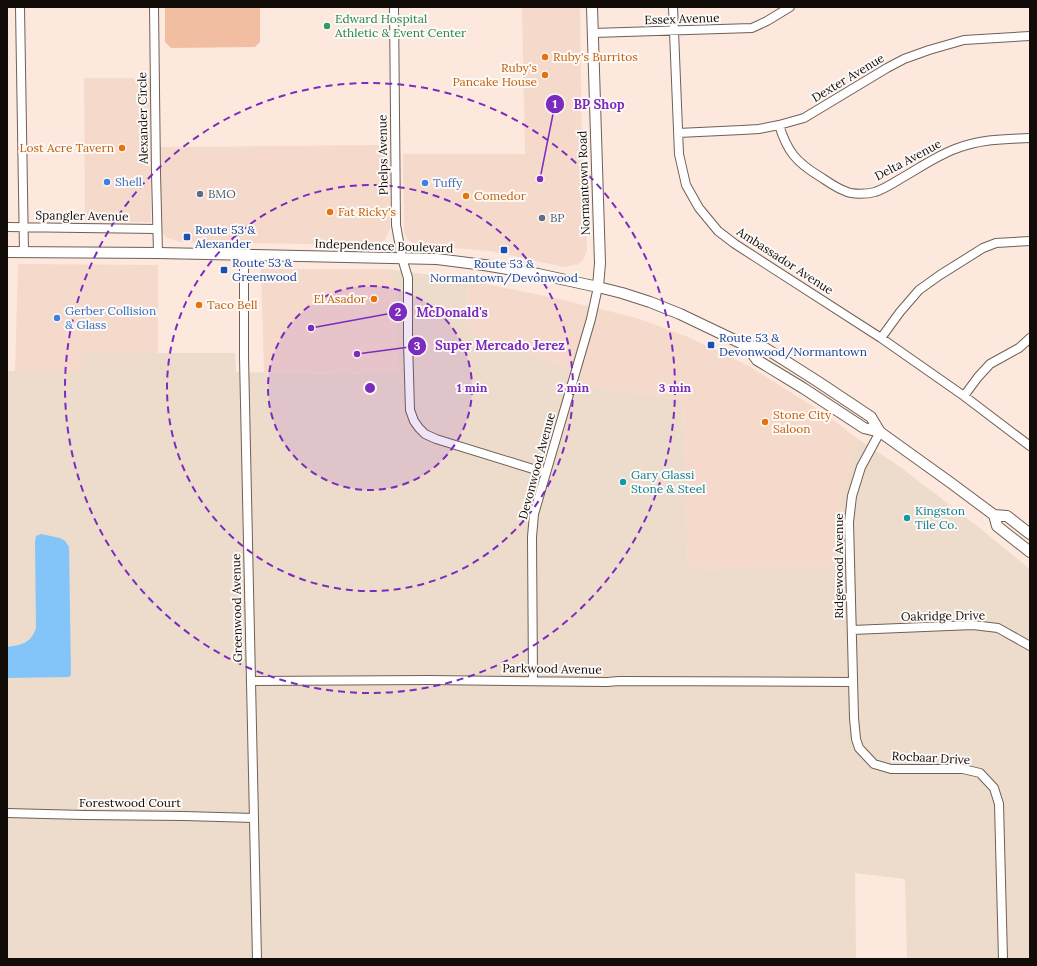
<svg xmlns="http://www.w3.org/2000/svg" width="1037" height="966" font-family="Lora,serif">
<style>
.built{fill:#f5dacb}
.industrial{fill:#eddbcb}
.green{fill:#f1bea2}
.water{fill:#83c5f8}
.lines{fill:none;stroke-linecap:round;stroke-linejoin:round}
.minor-casing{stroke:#716056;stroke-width:10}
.major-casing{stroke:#716056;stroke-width:12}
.minor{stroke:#fff;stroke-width:8}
.major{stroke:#fff;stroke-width:10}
.ring{fill:none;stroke:#7b2cbf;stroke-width:2;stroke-dasharray:7 5}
.leisure-dot{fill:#2e9e5b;stroke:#fdf9f7;stroke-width:1.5}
.food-dot{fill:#e8710a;stroke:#fdf9f7;stroke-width:1.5}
.shop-dot{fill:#3f7fe0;stroke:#fdf9f7;stroke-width:1.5}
.service-dot{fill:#5c6f8a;stroke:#fdf9f7;stroke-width:1.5}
.transit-dot{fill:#1a4fb4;stroke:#fdf9f7;stroke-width:1.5}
.culture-dot{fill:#0f9aa8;stroke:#fdf9f7;stroke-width:1.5}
.labels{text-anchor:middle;stroke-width:4;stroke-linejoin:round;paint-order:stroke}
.leisure-label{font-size:12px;fill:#27864d;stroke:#fdf9f7;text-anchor:start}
.street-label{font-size:12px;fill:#120c08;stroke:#fdf9f7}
.food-label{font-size:12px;fill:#c56008;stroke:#fdf9f7;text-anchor:start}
.shop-label{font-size:12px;fill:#366cbe;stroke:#fdf9f7;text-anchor:start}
.service-label{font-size:12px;fill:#4e5e75;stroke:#fdf9f7;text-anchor:start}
.transit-label{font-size:12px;fill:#164399;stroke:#fdf9f7;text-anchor:start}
.culture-label{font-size:12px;fill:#0d838f;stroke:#fdf9f7;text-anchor:start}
.centre{fill:#7b2cbf;stroke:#fdf9f7;stroke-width:2}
.ring-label{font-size:12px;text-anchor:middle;font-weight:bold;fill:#7b2cbf;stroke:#fdf9f7;stroke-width:4;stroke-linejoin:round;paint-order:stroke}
.leader{fill:none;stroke:#7b2cbf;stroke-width:1.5}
.callout-dot{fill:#7b2cbf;stroke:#fdf9f7;stroke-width:1.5}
.mark-label{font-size:12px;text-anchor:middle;font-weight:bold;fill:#fff}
.callout-label{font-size:13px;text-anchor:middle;font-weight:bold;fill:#7b2cbf;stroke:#fdf9f7;stroke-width:4;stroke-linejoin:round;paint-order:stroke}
</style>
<rect width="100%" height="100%" fill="#fce8dd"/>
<path class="built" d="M522,7H580L582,153L587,250L583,260L578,264L564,267L491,251L417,245L408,240L404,232L403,154H525Z
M84,78H150L151,222H85Z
M382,145L388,148L390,153V229L385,240L375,245L180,242L165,237L160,229L159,147Z
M18,264L158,265V353H82V371H15Z
M261,269H387L395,280L400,372L342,374L264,372Z
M467,280L559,299L637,318L688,337L749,366L825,414L858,439L840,499V566L688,569L683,400L590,386L563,366L468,332Z"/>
<path class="industrial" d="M387,269L467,280L468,332L563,366L590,386L683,400L688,569L840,566V499L858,439L896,464L962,514L1030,569V959H907L905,879L855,873L856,959H7V371H82V353H235L236,372L342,374L399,372L395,280Z"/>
<path class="green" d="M165,7H260V42L255,47L171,48L165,42Z"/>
<path class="water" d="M41,534L60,538L65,541L69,547L71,675L69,677L7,678V647C22,645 31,643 36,628L35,542L36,536Z"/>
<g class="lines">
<defs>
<path id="minor" d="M20,7L24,252
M154,7L156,173L158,253
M394,7L396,225L402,258L408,278V342L410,410L414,421L419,428L425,434L436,439L546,473
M673,7L679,154L686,185L699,208L718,231L735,244L881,338L964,396L1030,446
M593,33L752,28L767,21L790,7
M779,125C787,151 796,162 819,176C827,181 836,188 845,191C853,195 867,194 875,192C884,189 892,184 900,179C918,169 936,156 955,149C980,139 1004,139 1030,138
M678,133L742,130L759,129L779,125L804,118L887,68L904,59L929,50L964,40L1030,36
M7,227L157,229
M244,255V357L257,959
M881,338L900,312L919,290L940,275L983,248L996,243L1030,241
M964,396L978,377L990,364L1019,348L1030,338
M880,432L861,467L852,496L849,522L854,718L856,739L859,748L874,764L891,769H963L980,773L994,788L999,804L1003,959
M852,630L973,625L998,628L1030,646
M251,681L429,680L607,682L619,681L853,682
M533,681L532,537L534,514L591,319L598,287
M7,813L84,815L184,816L254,818"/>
<path id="major" d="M592,7L600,263L598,287
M7,252L158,253L437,259L484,265L538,274L598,287L622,293L650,302L680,314L747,346L765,348L817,381L871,417L880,432
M747,346L757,360L803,388L864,428L880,432L951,483L994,515L997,526L1030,552
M994,515L1007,516L1030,534"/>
</defs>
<use href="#minor" class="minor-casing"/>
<use href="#major" class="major-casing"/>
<use href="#minor" class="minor"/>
<use href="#major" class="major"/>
</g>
<circle cx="370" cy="388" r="102" fill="#7b2cbf" fill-opacity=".12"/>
<g class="ring">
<circle cx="370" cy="388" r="102"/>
<circle cx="370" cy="388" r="203"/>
<circle cx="370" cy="388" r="305"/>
</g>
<circle class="leisure-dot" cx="327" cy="26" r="4"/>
<g class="food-dot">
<circle cx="545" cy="57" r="4"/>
<circle cx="545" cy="75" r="4"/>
<circle cx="122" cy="148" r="4"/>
<circle cx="466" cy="196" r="4"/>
<circle cx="330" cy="212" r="4"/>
<circle cx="374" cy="299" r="4"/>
<circle cx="199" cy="305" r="4"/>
<circle cx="765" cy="422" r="4"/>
</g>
<g class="shop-dot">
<circle cx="107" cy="182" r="4"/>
<circle cx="425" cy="183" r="4"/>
<circle cx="57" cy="318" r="4"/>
</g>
<g class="service-dot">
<circle cx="200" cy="194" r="4"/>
<circle cx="542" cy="218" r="4"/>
</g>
<g class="transit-dot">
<rect x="183" y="233" width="8" height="8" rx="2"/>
<rect x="500" y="246" width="8" height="8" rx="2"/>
<rect x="220" y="266" width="8" height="8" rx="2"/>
<rect x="707" y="341" width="8" height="8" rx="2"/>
</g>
<g class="culture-dot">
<circle cx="623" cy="482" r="4"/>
<circle cx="907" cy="518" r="4"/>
</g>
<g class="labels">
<g class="leisure-label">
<text x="335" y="23">Edward Hospital<tspan x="335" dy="14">Athletic &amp; Event Center</tspan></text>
</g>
<g class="street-label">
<text transform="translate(682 19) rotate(-2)" y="4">Essex Avenue</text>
<text transform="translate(848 78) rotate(-31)" y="4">Dexter Avenue</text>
<text transform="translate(143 118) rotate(-91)" y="4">Alexander Circle</text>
<text transform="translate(383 155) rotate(-91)" y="4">Phelps Avenue</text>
<text transform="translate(908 160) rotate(-28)" y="4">Delta Avenue</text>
<text transform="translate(584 183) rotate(-92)" y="4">Normantown Road</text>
<text transform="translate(82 216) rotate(1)" y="4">Spangler Avenue</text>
<text transform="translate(384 246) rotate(2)" y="4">Independence Boulevard</text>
<text transform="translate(785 261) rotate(33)" y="4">Ambassador Avenue</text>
<text transform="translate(537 466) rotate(-75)" y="4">Devonwood Avenue</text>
<text transform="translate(839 566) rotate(-90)" y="4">Ridgewood Avenue</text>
<text transform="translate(237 608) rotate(-91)" y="4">Greenwood Avenue</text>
<text transform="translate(943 616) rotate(-1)" y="4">Oakridge Drive</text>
<text transform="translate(552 669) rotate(1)" y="4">Parkwood Avenue</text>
<text transform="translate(931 758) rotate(3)" y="4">Rocbaar Drive</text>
<text x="130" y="807">Forestwood Court</text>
</g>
<g class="food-label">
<text x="553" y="61">Ruby's Burritos</text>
<text x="537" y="72" text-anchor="end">Ruby's<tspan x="537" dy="14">Pancake House</tspan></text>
<text x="114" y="152" text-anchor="end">Lost Acre Tavern</text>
<text x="474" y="200">Comedor</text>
<text x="338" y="216">Fat Ricky's</text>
<text x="366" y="303" text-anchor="end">El Asador</text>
<text x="207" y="309">Taco Bell</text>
<text x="773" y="419">Stone City<tspan x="773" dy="14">Saloon</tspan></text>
</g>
<g class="shop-label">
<text x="115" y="186">Shell</text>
<text x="433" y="187">Tuffy</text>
<text x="65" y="315">Gerber Collision<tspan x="65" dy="14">&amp; Glass</tspan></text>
</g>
<g class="service-label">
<text x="208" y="198">BMO</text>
<text x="550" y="222">BP</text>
</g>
<g class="transit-label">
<text x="195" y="234">Route 53 &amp;<tspan x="195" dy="14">Alexander</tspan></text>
<text x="232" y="267">Route 53 &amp;<tspan x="232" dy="14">Greenwood</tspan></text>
<text x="504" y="268" text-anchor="middle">Route 53 &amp;<tspan x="504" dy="14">Normantown/Devonwood</tspan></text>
<text x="719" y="342">Route 53 &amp;<tspan x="719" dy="14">Devonwood/Normantown</tspan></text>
</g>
<g class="culture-label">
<text x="631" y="479">Gary Glassi<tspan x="631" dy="14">Stone &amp; Steel</tspan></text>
<text x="915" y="515">Kingston<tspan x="915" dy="14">Tile Co.</tspan></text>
</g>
</g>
<circle cx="370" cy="388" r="6" class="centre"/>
<g class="ring-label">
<text x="472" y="392">1 min</text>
<text x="573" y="392">2 min</text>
<text x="675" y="392">3 min</text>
</g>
<path class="leader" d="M540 179L555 104M311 328L398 312M357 354L417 346"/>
<g class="callout-dot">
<circle cx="540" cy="179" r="4"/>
<circle cx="311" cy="328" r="4"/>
<circle cx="357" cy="354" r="4"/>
<circle cx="555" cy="104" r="10"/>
<circle cx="398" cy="312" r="10"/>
<circle cx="417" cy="346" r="10"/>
</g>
<g class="mark-label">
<text x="555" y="108">1</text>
<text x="398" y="316">2</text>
<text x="417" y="350">3</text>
</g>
<g class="callout-label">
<text x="599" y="109">BP Shop</text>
<text x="452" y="317">McDonald's</text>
<text x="500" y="350">Super Mercado Jerez</text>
</g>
<rect width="1037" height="966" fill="none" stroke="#120c08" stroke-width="16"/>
</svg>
